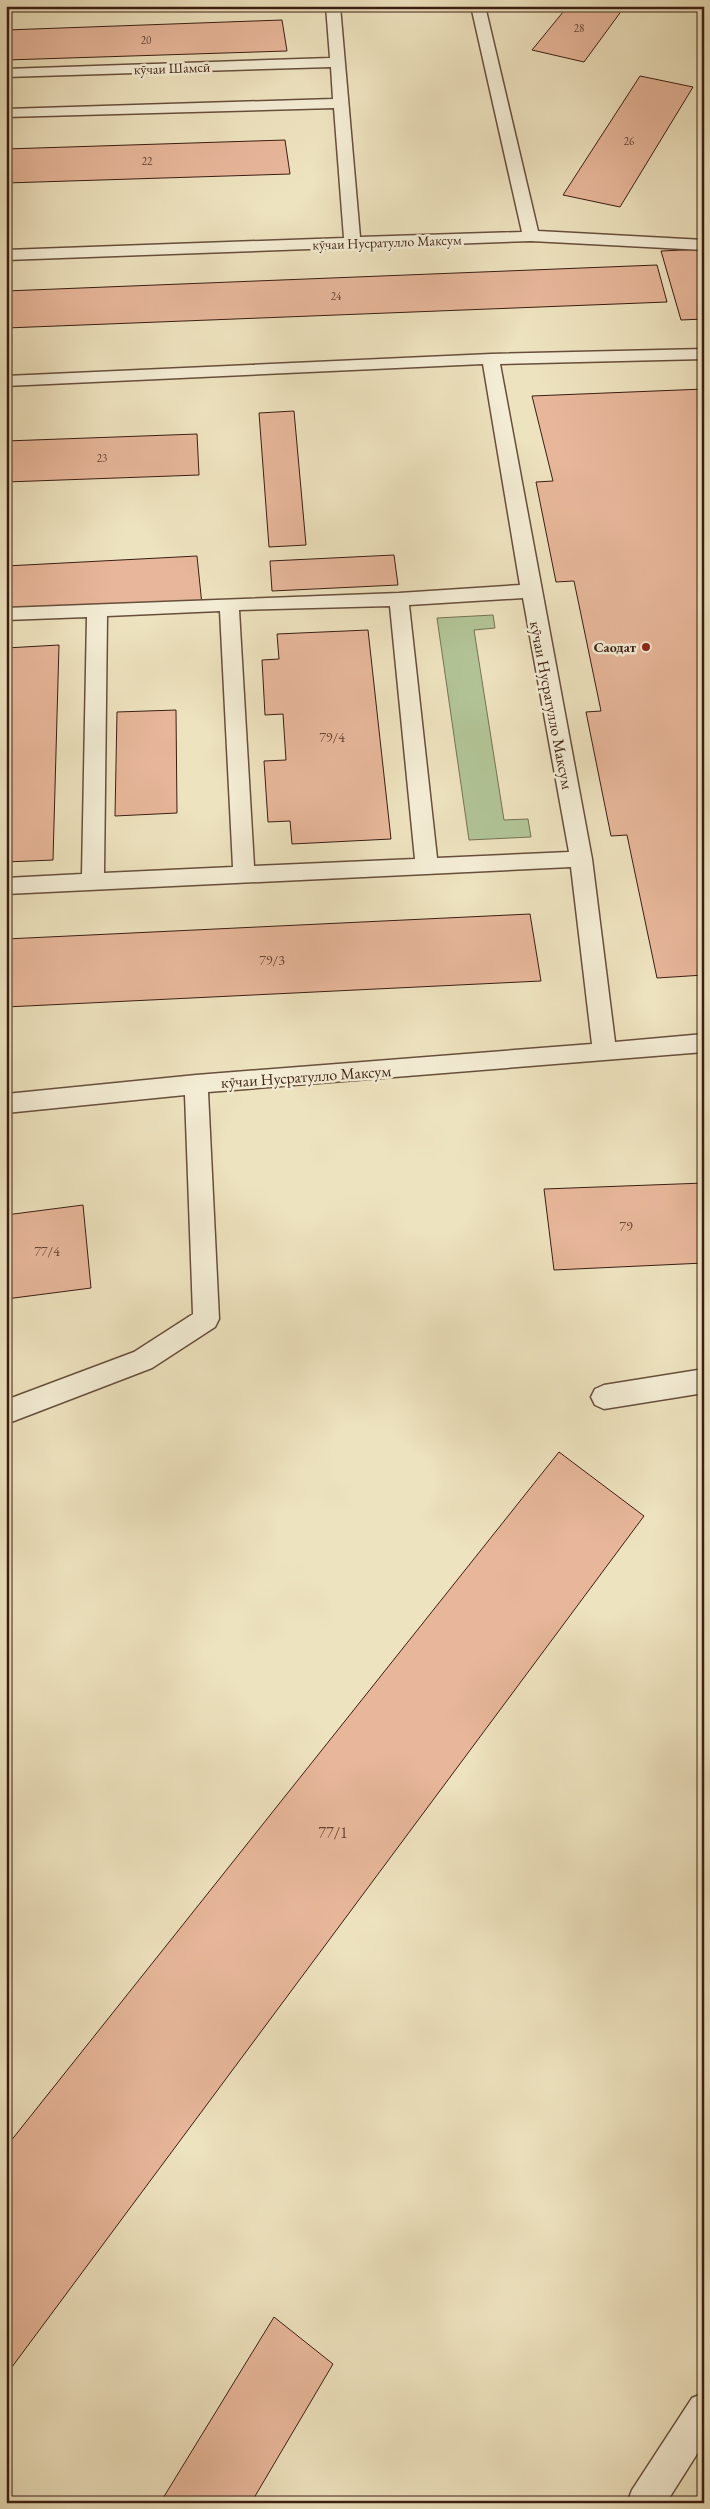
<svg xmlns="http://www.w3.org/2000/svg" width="710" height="2509" font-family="'EB Garamond',serif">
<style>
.green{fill:#b2c597;stroke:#767254}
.building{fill:#e8b79b;stroke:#3a1e11}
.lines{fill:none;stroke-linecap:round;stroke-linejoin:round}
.lane-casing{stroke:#674f3c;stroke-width:3}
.lane{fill:#f4edd5;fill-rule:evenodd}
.poi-dot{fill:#8f2418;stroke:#f4edd5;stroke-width:2}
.labels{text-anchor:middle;stroke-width:5;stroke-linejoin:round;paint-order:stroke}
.far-number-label{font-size:11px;fill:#664434}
.far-street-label{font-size:14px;fill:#3a1e11;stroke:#f4edd5}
.far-poi-label{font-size:14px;font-weight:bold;fill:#3a1e11;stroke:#f4edd5;text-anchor:end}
.number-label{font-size:14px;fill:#664434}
.street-label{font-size:16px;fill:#3a1e11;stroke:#f4edd5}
.near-number-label{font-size:16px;fill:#664434}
</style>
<rect width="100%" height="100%" fill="#eee3bf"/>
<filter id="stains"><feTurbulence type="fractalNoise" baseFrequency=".004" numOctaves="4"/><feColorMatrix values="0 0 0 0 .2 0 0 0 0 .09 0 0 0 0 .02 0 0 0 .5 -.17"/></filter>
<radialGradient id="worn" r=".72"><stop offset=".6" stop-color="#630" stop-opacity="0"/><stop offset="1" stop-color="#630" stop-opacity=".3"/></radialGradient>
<path class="green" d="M493,615L495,628L474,630L504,820L528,819L531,837L469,840L437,618Z"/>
<path class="building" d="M568,6H625L584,62L532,50Z
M282,20L287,51L6,60V30Z
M640,76L693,87L620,207L563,195Z
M285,140L290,174L6,183V149Z
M704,249V319L681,320L661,251Z
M657,265L667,302L6,328V291Z
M704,389V975L657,978L627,835L611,836L586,712L601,711L574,581L556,582L536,482L553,481L532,396Z
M294,411L306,545L269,547L259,413Z
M197,434L199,475L6,482V441Z
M394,555L398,585L272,591L270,561Z
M197,556L202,605L6,616V566Z
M368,630L391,839L292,844L290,821L268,822L264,761L286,760L283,714L265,715L262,660L279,659L277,634Z
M59,645L53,860L6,862V648Z
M176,710L177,813L115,816L117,712Z
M530,914L541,981L6,1007V939Z
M704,1183V1263L554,1270L544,1189Z
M83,1205L91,1288L6,1299V1215Z
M559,1452L644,1516L6,2375V2147Z
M274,2317L333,2364L251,2503H160Z"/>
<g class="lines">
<defs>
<path id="lane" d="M326,6H340L360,237L522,232L471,6H485L538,231L704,240V250L531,241L6,260V250L344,238L334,108L6,117V109L333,99L331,67L6,77V69L330,58Z
M704,349V359L500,364L592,859L615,1042L704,1034V1052L208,1092L219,1319L215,1327L152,1368L6,1424V1400L134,1352L193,1314L185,1095L6,1113V1094L196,1075L592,1044L571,867L6,894V878L82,874L87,617L6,620V608L399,593L520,585L483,364L6,386V376L491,354ZM523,598L569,852L437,858L409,605ZM390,606L415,859L254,866L239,610ZM220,611L233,867L104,873L107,616Z
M704,1369V1393L604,1409L595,1405L591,1397L595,1389L604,1385Z
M704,2393V2443L666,2503H627L632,2490L692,2398Z"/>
</defs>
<use href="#lane" class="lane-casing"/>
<use href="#lane" class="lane"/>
</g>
<circle class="poi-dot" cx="646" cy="647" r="5"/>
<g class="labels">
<g class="far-number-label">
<text x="579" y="32">28</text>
<text x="146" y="44">20</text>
<text x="629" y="145">26</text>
<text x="147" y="165">22</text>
<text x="336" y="300">24</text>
<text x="102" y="462">23</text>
</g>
<g class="far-street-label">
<text transform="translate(172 68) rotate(-2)" y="5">кӯчаи Шамсӣ</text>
<text transform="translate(387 242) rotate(-2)" y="5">кӯчаи Нусратулло Максум</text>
</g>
<g class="far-poi-label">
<text x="636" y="652">Саодат</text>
</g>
<g class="number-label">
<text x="332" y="742">79/4</text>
<text x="272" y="965">79/3</text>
<text x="626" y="1231">79</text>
<text x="47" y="1256">77/4</text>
</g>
<g class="street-label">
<text transform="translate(552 705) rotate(79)" y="6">кӯчаи Нусратулло Максум</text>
<text transform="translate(306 1076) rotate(-4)" y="6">кӯчаи Нусратулло Максум</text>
</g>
<g class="near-number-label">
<text x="333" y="1838">77/1</text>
</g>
</g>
<rect width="710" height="2509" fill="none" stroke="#eee3bf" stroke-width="25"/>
<rect x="8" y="8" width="695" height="2494" fill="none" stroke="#3a1e11" stroke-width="2.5"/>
<rect x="12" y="12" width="685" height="2484" fill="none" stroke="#3a1e11"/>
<rect width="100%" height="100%" filter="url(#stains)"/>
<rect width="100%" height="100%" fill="url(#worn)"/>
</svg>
